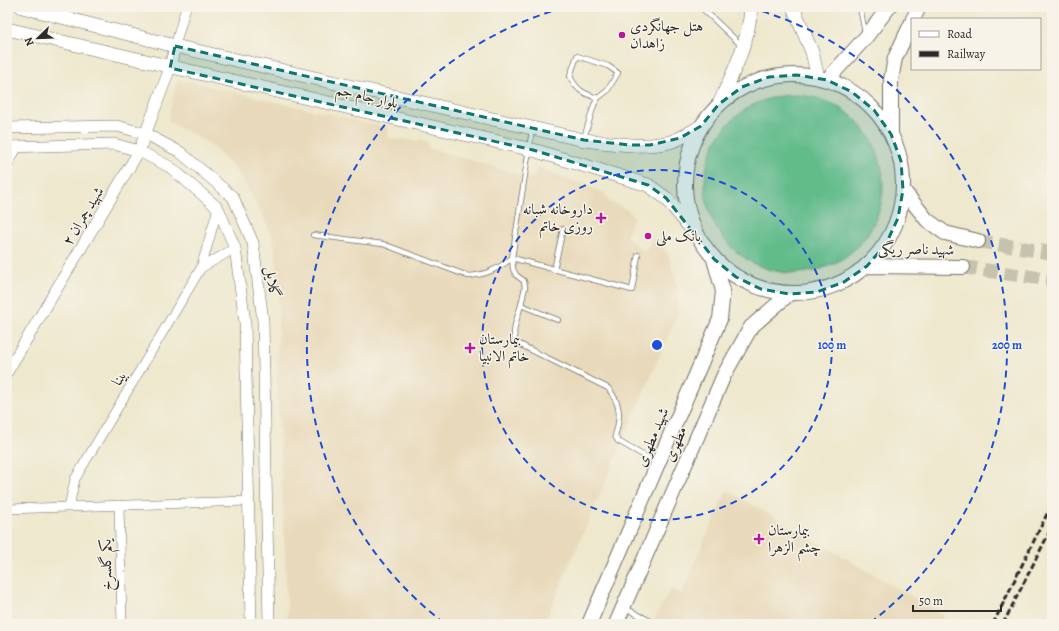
<svg xmlns="http://www.w3.org/2000/svg" width="1059" height="631" font-family="Alegreya,Amiri,serif">
<style>
.built{fill:#e8d9ba}
.green{fill:#76cd92;stroke:#507c5e}
.lines{fill:none;stroke-linecap:round;stroke-linejoin:round}
.primary-tunnel{stroke:#c7c2ad;stroke-width:14;stroke-dasharray:14 7;stroke-linecap:butt}
.service-casing{stroke:#6f6d64;stroke-width:6}
.minor-casing{stroke:#6f6d64;stroke-width:10}
.tertiary-casing{stroke:#6f6d64;stroke-width:12}
.secondary-casing{stroke:#6f6d64;stroke-width:14}
.primary-casing{stroke:#6f6d64;stroke-width:16}
.service{stroke:#fff;stroke-width:4.5}
.minor{stroke:#fff;stroke-width:9}
.tertiary{stroke:#fff;stroke-width:11}
.secondary{stroke:#fff;stroke-width:13}
.primary{stroke:#fff;stroke-width:14}
.rail{stroke:#2b2b2b;stroke-width:3;stroke-dasharray:6 3;stroke-linecap:butt}
.marked{fill:#0f766e;fill-opacity:0.2;stroke:#0f766e;stroke-width:3;stroke-dasharray:8 5;stroke-linejoin:round}
.ring{fill:none;stroke:#1d4ed8;stroke-width:2;stroke-dasharray:7 5}
.poi-dot{fill:#b5179e;stroke:#f7f3e8;stroke-width:1.5}
.labels{text-anchor:middle;stroke-width:3;stroke-linejoin:round;paint-order:stroke}
.poi-label{font-size:15px;fill:#2b2b2b;stroke:#f7f3e8;text-anchor:start}
.street-label{font-size:15px;fill:#2b2b2b;stroke:#f7f3e8}
.centre{fill:#1d4ed8;stroke:#f7f3e8;stroke-width:2}
.ring-label{font-size:12px;text-anchor:middle;font-weight:bold;fill:#1d4ed8;stroke:#f7f3e8;stroke-width:3;stroke-linejoin:round;paint-order:stroke}
</style>
<rect width="100%" height="100%" fill="#f7f3e8"/>
<filter id="ink" filterUnits="userSpaceOnUse"><feTurbulence type="fractalNoise" baseFrequency=".025" numOctaves="2"/><feDisplacementMap in="SourceGraphic" scale="8" xChannelSelector="R" yChannelSelector="G"/><feConvolveMatrix kernelMatrix="1 2 1 2 8 2 1 2 1" color-interpolation-filters="sRGB"/></filter>
<filter id="wash" filterUnits="userSpaceOnUse"><feTurbulence type="fractalNoise" baseFrequency=".012" numOctaves="4" result="noise"/><feDisplacementMap in="SourceGraphic" scale="16" xChannelSelector="R" yChannelSelector="G"/><feGaussianBlur stdDeviation="0.9" result="paint"/><feColorMatrix in="noise" values="0 0 0 0 0 0 0 0 0 0 0 0 0 0 0 0 0 1.4 0 .05"/><feComposite in="paint" operator="in"/></filter>
<g filter="url(#wash)">
<rect width="100%" height="100%" fill="#eee8ce"/>
<path class="built" d="M177,79L389,128L388,138L429,142L428,148L532,178L538,167L606,194L608,201L628,210L634,217L626,237L645,252L655,236L668,254L676,281L678,313L544,624H288L277,384L279,280L274,242L262,213L238,172L210,144L168,121Z
M727,490L944,615L939,624H652L671,588L681,594Z"/>
<path class="green" d="M705 184a89 89 0 1 1 178 0a89 89 0 1 1-178 0Z"/>
</g>
<g filter="url(#ink)">
<g class="lines">
<path class="primary-tunnel" d="M978,241L1052,253
M963,267L1052,280"/>
<defs>
<path id="service" d="M701,7L742,46
M860,7L865,33
M532,130L512,258L513,269L516,275L524,281L525,287L521,305L558,320
M584,138L594,105L598,98L607,91L618,73L608,66L577,56L570,76C576,90 584,94 598,98
M313,235L383,244L468,276C486,275 498,269 512,258L632,290L638,255
M554,270L563,229
M521,305C518,316 510,334 517,343L608,388C621,404 621,416 615,436L618,441L657,463
M625,608L656,624"/>
<path id="minor" d="M175,46L186,7
M7,166L18,146
M201,268L235,248
M119,505L122,624
M69,507L75,479L201,268L218,208
M7,509L248,501"/>
<path id="tertiary" d="M7,128L117,126L146,134L180,152L233,197L253,243L263,321L269,624
M7,147L114,144L139,151L170,167L218,208L235,248L245,322L251,624
M7,372L139,151L170,68L175,46"/>
<path id="secondary" d="M22,7L175,46L584,140C612,143 642,149 670,142C681,139 691,132 701,126
M793,7L812,52L818,78
M7,29L533,150L648,185L666,198L697,236
M719,104C733,73 749,42 751,7"/>
<path id="primary" d="M913,19L919,7
M685 184a109 109 0 1 1 218 0a109 109 0 1 1-218 0Z
M827,80L866,37L889,7
M891,134V80L895,58L912,22
M903,190L927,220L945,233L978,241
M867,266L963,267
M589,624L720,319L723,291L714,259
M616,624L724,375L751,327L789,294"/>
</defs>
<use href="#service" class="service-casing"/>
<use href="#minor" class="minor-casing"/>
<use href="#tertiary" class="tertiary-casing"/>
<use href="#secondary" class="secondary-casing"/>
<use href="#primary" class="primary-casing"/>
<use href="#service" class="service"/>
<use href="#minor" class="minor"/>
<use href="#tertiary" class="tertiary"/>
<use href="#secondary" class="secondary"/>
<use href="#primary" class="primary"/>
<path class="rail" d="M993,624L1052,504
M1003,624L1052,527"/>
</g>
</g>
<path class="marked" d="M175,46L584,140L630,145H650L680,138L701,126L719,104L742,87L769,77L797,75L827,80L852,92L874,110L891,134L901,161L903,190L898,218L886,244L867,266L844,282L817,292L789,294L761,289L736,277L714,259L666,198L648,185L533,150L170,68Z"/>
<g class="ring">
<circle cx="657" cy="345" r="175"/>
<path d="M444 623A350 350 0 0 1 563 8M751 8A350 350 0 0 1 870 623"/>
</g>
<g class="poi-dot">
<circle cx="622" cy="35" r="4"/>
<path d="M599 212h4v4h4v4h-4v4h-4v-4h-4v-4h4z"/>
<circle cx="648" cy="236" r="4"/>
<path d="M468 342h4v4h4v4h-4v4h-4v-4h-4v-4h4z"/>
<path d="M757 533h4v4h4v4h-4v4h-4v-4h-4v-4h4z"/>
</g>
<g class="labels">
<g class="poi-label">
<text x="630" y="31">هتل جهانگردی<tspan x="630" dy="17">زاهدان</tspan></text>
<text x="593" y="214" text-anchor="end">داروخانه شبانه<tspan x="593" dy="17">روزی خاتم</tspan></text>
<text x="656" y="241">بانک ملی</text>
<text x="479" y="344">بیمارستان<tspan x="479" dy="17">خاتم الانبیا</tspan></text>
<text x="768" y="535">بیمارستان<tspan x="768" dy="17">چشم الزهرا</tspan></text>
</g>
<g class="street-label">
<text transform="translate(367 96) rotate(13)" y="5">بلوار جام جم</text>
<text transform="translate(83 216) rotate(-59)" y="5">شهید چمران ۲</text>
<text transform="translate(916 249) rotate(1)" y="5">شهید ناصر ریگی</text>
<text transform="translate(273 282) rotate(83)" y="5">گلایل</text>
<text transform="translate(119 378) rotate(-59)" y="5">بینا</text>
<text transform="translate(652 437) rotate(-67)" y="5">شهید مطهری</text>
<text transform="translate(675 444) rotate(-67)" y="5">مطهری</text>
<text transform="translate(106 565) rotate(-91)" y="5">یکم گلسرخ</text>
</g>
</g>
<circle cx="657" cy="345" r="6" class="centre"/>
<g class="ring-label">
<text x="832" y="349">100 m</text>
<text x="1007" y="349">200 m</text>
</g>
<rect width="1059" height="631" fill="none" stroke="#f7f3e8" stroke-width="24"/>
<rect x="911" y="18" width="130" height="52" fill="#f7f3e8" stroke="#a5a39c"/>
<rect x="919" y="31" width="20" height="6" fill="#ffffff" stroke="#a5a39c"/>
<text x="947" y="38" font-size="12" fill="#2b2b2b">Road</text>
<rect x="919" y="51" width="20" height="6" fill="#2b2b2b" stroke="#a5a39c"/>
<text x="947" y="58" font-size="12" fill="#2b2b2b">Railway</text>
<g transform="translate(38 38) rotate(247)" stroke="#f7f3e8" stroke-width="3" paint-order="stroke">
<path d="M0-3L7 15L0 10L-7 15Z" fill="#2b2b2b"/>
<text y="-6" font-size="11" font-weight="bold" text-anchor="middle" fill="#2b2b2b">N</text>
</g>
<path d="M913 605v6h88v-6" fill="none" stroke="#2b2b2b" stroke-width="2"/>
<text x="919" y="605" font-size="12" fill="#2b2b2b" stroke="#f7f3e8" stroke-width="3" paint-order="stroke">50 m</text>
</svg>
